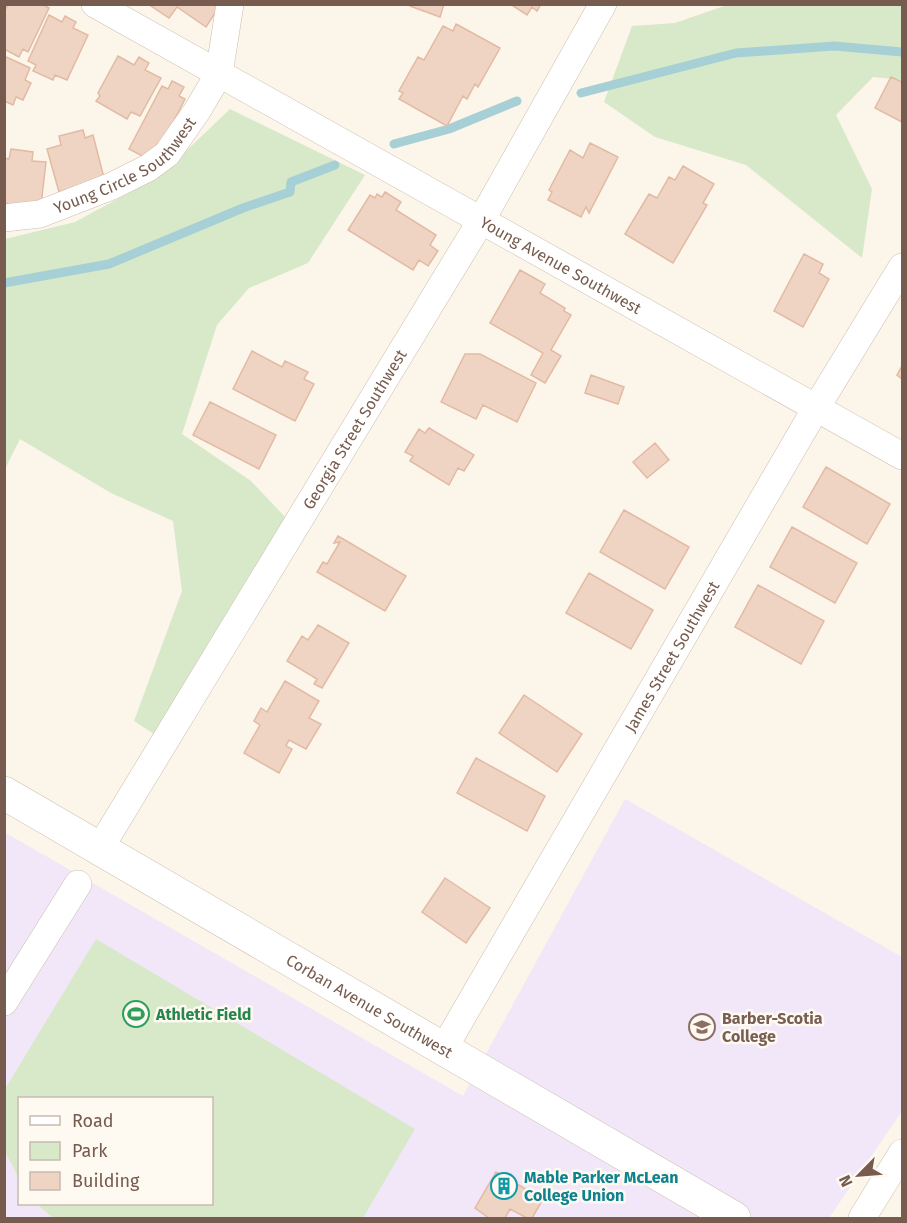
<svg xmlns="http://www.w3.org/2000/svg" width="907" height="1223" font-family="'Fira Sans',sans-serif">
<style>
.education{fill:#f1e7f8;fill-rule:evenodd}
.green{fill:#d7e9c9}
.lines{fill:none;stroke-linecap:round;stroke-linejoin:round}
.stream{stroke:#a6d0d6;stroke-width:9}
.building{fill:#f0d4c3;stroke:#e2baa4;stroke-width:1.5}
.minor-casing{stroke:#cebdb0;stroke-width:28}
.tertiary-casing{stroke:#cebdb0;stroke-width:34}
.minor{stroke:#fff;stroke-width:27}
.tertiary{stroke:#fff;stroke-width:33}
.labels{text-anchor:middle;stroke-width:5;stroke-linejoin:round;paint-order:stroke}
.street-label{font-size:16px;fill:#765b4e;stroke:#fef9f1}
.leisure-label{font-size:16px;font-weight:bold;fill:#27864d;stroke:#fef9f1;text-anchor:start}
.education-label{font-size:16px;font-weight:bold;fill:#785e54;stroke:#fef9f1;text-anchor:start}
.culture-label{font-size:16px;font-weight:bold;fill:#0d838f;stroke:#fef9f1;text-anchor:start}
</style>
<rect width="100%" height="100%" fill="#fcf5ea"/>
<path class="education" d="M625,799L902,957V1111L829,1218H5L4,832L463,1096ZM20,1098H212V1204H20Z"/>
<path class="green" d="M727,5H902V80L873,77L836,115L872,189L862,258L746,165L655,137L604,102L632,26L675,23Z
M230,109L365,175L308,263L249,288L217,325L182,434L251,481L286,518L154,734L134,721L182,591L173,521L111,493L20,439L5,469V239L75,222L160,176Z
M96,939L415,1129L363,1218H53L37,1204H212V1098H20L19,1179L5,1151V1089Z"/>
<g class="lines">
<path class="stream" d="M581,93L736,53L834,46L902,52
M394,144L449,129L517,101
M4,283L109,264L243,208L290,192L291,182L335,165"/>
</g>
<path class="building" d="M8,4H42L49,8L28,52L23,49L19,57L4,49V13Z
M148,4H221L206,27L177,7L169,18Z
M411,4H444L440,17L410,6Z
M510,4H541L537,11L532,7L527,15Z
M49,15L62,22L65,16L76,22L73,28L88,35L67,80L55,75L53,80L33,71L36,65L28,61Z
M456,24L500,48L478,87L475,84L467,99L463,96L447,126L399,99L403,93L399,91L418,57L424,60L443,26L453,31Z
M4,56L30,68L25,80L31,83L23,100L16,97L13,105L4,101Z
M118,56L134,65L139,57L149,63L145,70L161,78L140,116L131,112L127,119L96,101L100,96L98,93Z
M891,77L902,82V122L875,108Z
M172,81L184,87L179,96L185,99L162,144L158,143L151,156L146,158L129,149L162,86L168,89Z
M83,130L85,138L93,135L104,178L59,192L47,149L61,145L59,136Z
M590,143L618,157L589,213L586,207L581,217L548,200L552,192L549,190L570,150L583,158Z
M11,149L33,152L32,161L46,162L41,205L8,208L9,204L4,203V158L9,159Z
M683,166L714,184L703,203L707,205L673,263L625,234L649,194L657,198L669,177L675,180Z
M385,192L401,202L396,210L436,235L430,245L438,251L428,266L419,260L413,270L348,230L370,195L375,198L377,194L382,197Z
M804,254L823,264L819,273L829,279L803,327L774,311Z
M520,270L545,284L540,293L565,308L564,311L571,315L551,350L561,356L545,383L531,375L543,353L490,323Z
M252,351L282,367L285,361L308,372L304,379L314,384L295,421L233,389Z
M465,354H480L536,383L517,422L483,405L476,419L441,402Z
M902,366V379L897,375Z
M591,375L624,387L618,404L585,393Z
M210,402L276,435L259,469L193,435Z
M429,428L474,455L464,471L458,468L449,485L410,461L413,456L405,452L419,429L425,433Z
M655,443L669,460L647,478L633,462Z
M826,467L890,504L867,544L803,507Z
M624,510L689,547L665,589L600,552Z
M792,527L857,563L835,603L770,567Z
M338,536L406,576L385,611L317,572L323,562L327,564L340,542L334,543Z
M589,573L653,610L631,649L566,613Z
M758,585L824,621L801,664L735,627Z
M318,625L349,643L322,688L314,684L317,679L287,661L302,636L308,640Z
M285,681L319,701L309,718L321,724L306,749L289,740L286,746L292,749L279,773L244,753L260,725L254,721L261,708L267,712Z
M524,695L582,734L557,772L499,733Z
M476,758L545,796L527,831L457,793Z
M445,878L490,908L466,943L422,912Z
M496,1172L543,1199L532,1218H527L510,1209L505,1218H489L475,1208Z"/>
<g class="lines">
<defs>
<g id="minor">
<path id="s1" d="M95,4L902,456"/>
<path id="s2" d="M4,218L40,214L112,186L148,168L167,154L197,111L219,74L230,4"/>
<path id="s3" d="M100,848L482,219L603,4"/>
<path d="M4,1002L78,884"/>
<path id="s4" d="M444,1048L816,408L902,267"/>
<path d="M862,1218L902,1153"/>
</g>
<g id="tertiary">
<path id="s5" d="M4,793L734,1218"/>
</g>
</defs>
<use href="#minor" class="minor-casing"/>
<use href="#tertiary" class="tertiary-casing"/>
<use href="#minor" class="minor"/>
<use href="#tertiary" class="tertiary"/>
</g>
<defs>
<symbol id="stadium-ring" viewBox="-11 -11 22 22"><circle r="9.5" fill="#fef9f1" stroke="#2e9e5b" stroke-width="1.5"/><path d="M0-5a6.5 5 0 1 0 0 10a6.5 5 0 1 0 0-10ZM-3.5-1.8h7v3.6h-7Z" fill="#2e9e5b"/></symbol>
<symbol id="university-ring" viewBox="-11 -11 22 22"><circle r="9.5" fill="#fef9f1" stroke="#8d6e63" stroke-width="1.5"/><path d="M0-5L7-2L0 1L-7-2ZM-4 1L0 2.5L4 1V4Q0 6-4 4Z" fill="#8d6e63"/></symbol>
<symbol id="building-ring" viewBox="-11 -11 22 22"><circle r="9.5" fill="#fef9f1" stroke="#0f9aa8" stroke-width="1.5"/><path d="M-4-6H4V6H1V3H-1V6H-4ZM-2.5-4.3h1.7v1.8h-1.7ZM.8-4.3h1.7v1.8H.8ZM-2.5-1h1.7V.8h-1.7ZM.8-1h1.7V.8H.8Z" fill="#0f9aa8"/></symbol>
</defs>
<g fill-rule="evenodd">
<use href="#stadium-ring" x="121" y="999" width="30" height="30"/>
<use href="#university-ring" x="687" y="1012" width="30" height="30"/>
<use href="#building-ring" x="489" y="1171" width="30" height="30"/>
</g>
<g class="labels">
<g class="street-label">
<text dy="6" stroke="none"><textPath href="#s2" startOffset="136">Young Circle Southwest</textPath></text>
<text dy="6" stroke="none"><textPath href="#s1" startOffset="534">Young Avenue Southwest</textPath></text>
<text dy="6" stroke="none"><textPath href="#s3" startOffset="490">Georgia Street Southwest</textPath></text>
<text dy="6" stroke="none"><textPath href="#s4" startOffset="453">James Street Southwest</textPath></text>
<text dy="6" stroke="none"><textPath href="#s5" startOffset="423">Corban Avenue Southwest</textPath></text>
</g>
<g class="leisure-label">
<text x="156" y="1020">Athletic Field</text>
</g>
<g class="education-label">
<text x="722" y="1024">Barber-Scotia<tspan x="722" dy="18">College</tspan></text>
</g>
<g class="culture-label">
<text x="524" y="1183">Mable Parker McLean<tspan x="524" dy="18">College Union</tspan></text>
</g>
</g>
<rect width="907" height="1223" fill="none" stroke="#765b4e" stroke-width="12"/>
<rect x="18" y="1097" width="195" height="108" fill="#fef9f1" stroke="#c8bab0" stroke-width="1.5"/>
<rect x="30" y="1116" width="30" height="9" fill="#ffffff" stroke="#c8bab0" stroke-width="1.5"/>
<text x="72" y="1127" font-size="18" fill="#765b4e">Road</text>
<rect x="30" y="1142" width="30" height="18" fill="#d7e9c9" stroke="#c8bab0" stroke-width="1.5"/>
<text x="72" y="1157" font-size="18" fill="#765b4e">Park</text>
<rect x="30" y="1172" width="30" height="18" fill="#f0d4c3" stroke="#c8bab0" stroke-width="1.5"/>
<text x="72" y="1187" font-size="18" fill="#765b4e">Building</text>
<g transform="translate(859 1175) rotate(245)" stroke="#fef9f1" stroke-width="4.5" paint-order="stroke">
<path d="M0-4.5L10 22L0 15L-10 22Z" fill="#765b4e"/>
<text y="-9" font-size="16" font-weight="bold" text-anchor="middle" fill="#765b4e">N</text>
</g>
</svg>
